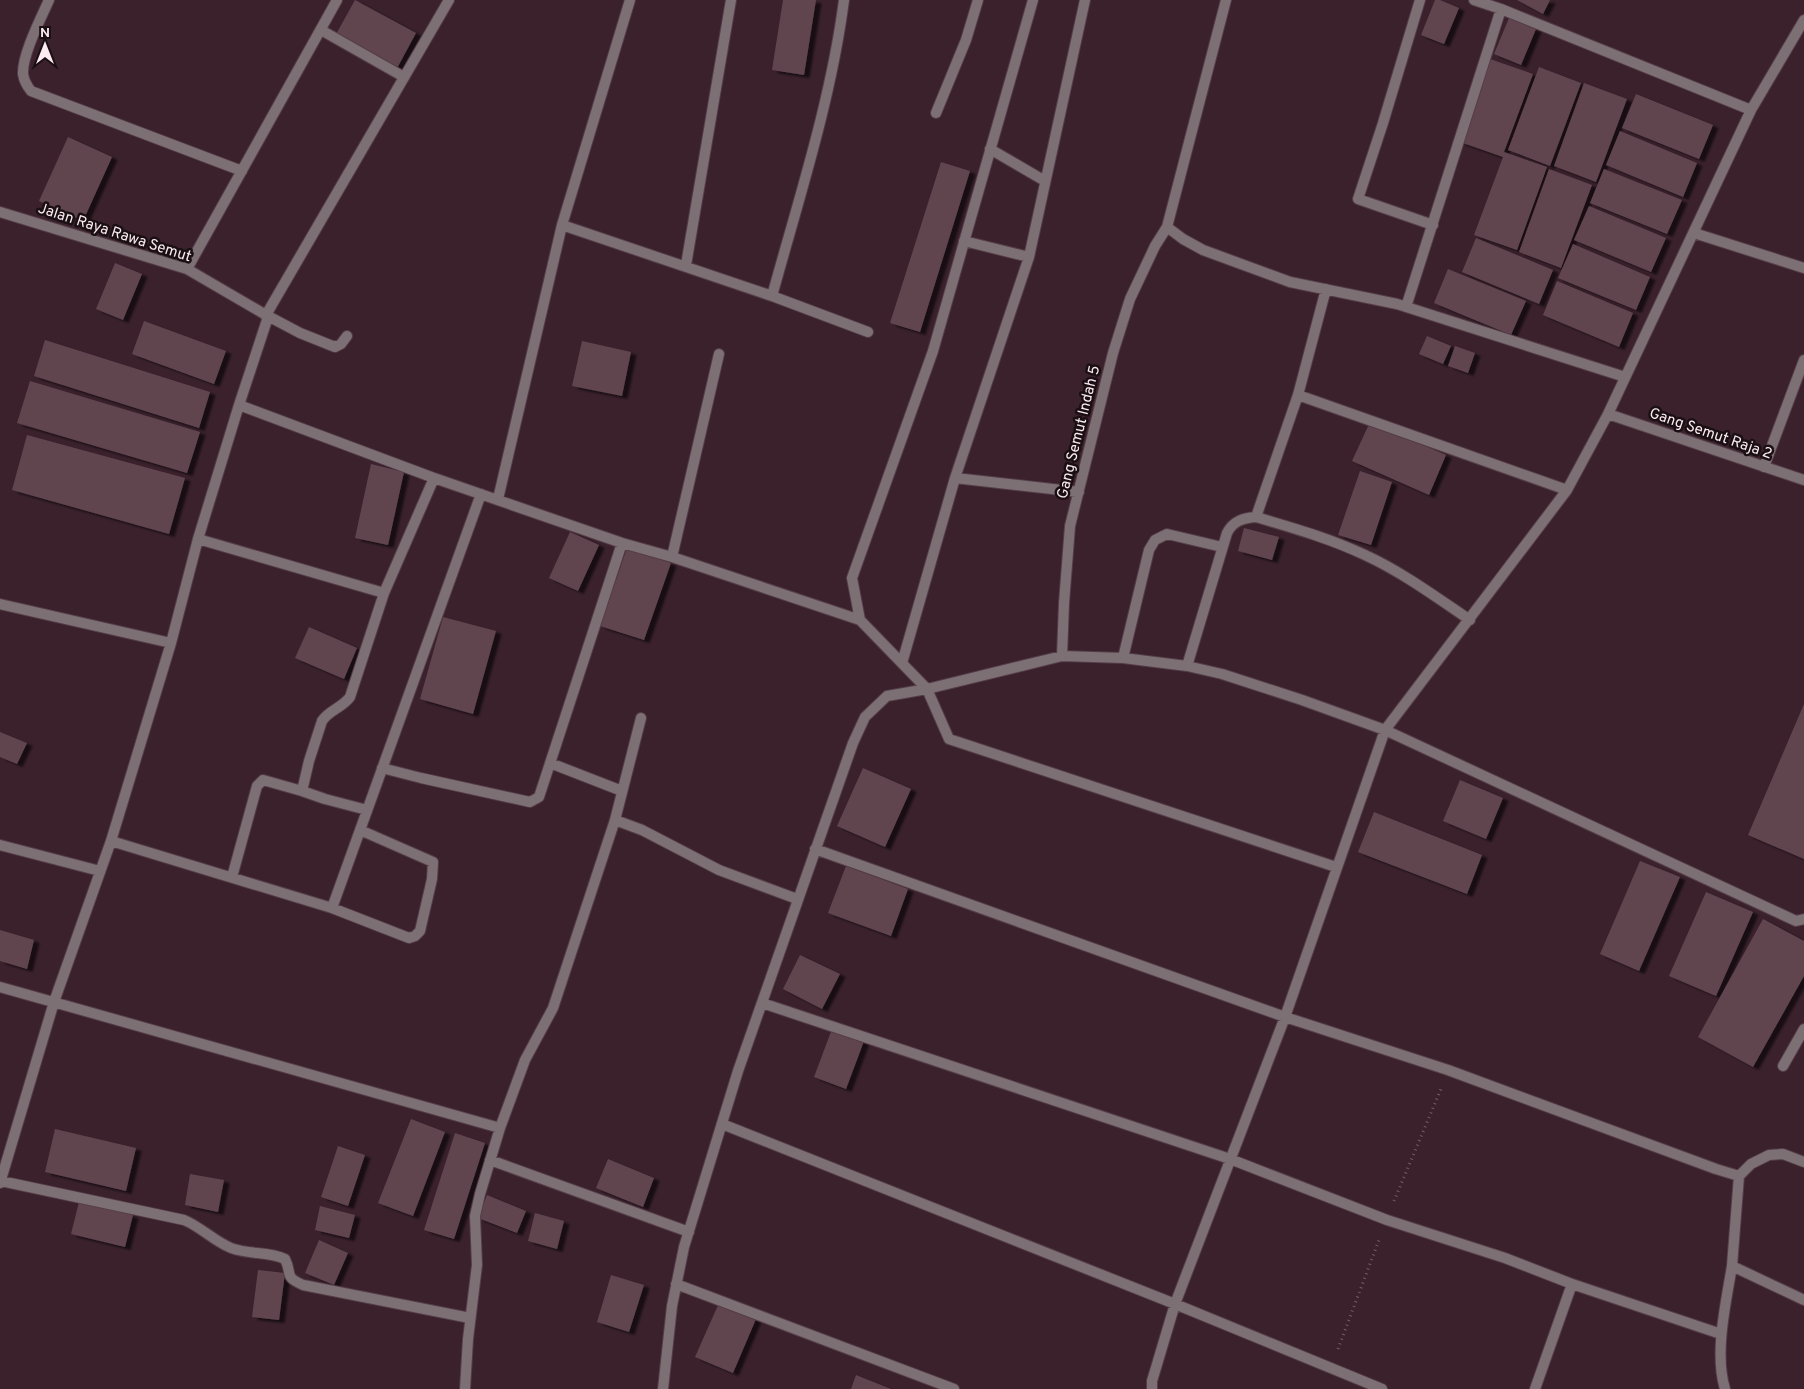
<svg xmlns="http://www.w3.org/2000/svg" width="1804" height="1389" font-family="Overpass,sans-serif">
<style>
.building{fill:#604550;filter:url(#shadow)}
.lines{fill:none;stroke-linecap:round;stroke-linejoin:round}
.lane-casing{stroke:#553d48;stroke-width:12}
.street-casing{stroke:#553d48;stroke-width:12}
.path{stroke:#745e67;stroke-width:3;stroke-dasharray:1 4;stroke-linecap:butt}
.lane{stroke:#7d7075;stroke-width:10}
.street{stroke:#7d7075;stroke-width:10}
.labels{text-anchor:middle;stroke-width:5;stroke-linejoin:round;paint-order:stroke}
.street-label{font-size:15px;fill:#fcebf1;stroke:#1a0f13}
</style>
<defs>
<filter id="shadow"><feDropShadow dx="5.5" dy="3" stdDeviation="1" flood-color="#0009"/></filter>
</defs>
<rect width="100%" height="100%" fill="#3a212c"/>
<path class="building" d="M355,0L416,33L395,72L334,38Z
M783,0H816L804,75L772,70Z
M1435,0H1440L1459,8L1444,44L1421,35Z
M1517,0H1550L1543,14Z
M1509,18L1536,29L1521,65L1494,54Z
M1490,59L1533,74L1504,152L1547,167L1517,250L1474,235L1503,157L1460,142Z
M1539,67L1581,83L1550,166L1508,150Z
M1584,83L1627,99L1596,182L1554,166Z
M1636,94L1713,125L1699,159L1622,128Z
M1620,131L1697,163L1683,197L1606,165Z
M68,137L112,157L83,221L39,201Z
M941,162L970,171L920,332L890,323Z
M1549,169L1592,185L1561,268L1519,252Z
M1604,169L1682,200L1667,234L1590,203Z
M1589,206L1666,238L1651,272L1574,240Z
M1476,238L1553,270L1539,304L1462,272Z
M1573,244L1650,277L1636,310L1558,278Z
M115,263L142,274L123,320L96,309Z
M1448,269L1526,301L1511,335L1434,303Z
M1557,281L1633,313L1619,347L1543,315Z
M144,321L226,351L214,384L132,354Z
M1427,336L1451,346L1443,364L1419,354Z
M45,340L210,392L199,428L34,376Z
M582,341L631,352L622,396L572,386Z
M1455,346L1475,353L1468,373L1448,366Z
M30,381L200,432L187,473L17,423Z
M1370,422L1446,455L1429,495L1352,461Z
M27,435L185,478L169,534L12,490Z
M371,464L404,472L388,545L355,538Z
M1360,471L1392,482L1371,545L1338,535Z
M1244,528L1279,537L1272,560L1238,551Z
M570,532L599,545L578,591L549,578Z
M627,548L671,563L644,640L600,626Z
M443,617L496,631L473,714L420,699Z
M309,627L357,648L344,679L295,658Z
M1804,704V859L1748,835Z
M0,732L27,743L17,764L0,757Z
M863,768L911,789L885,847L837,826Z
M1460,780L1503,798L1486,839L1443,821Z
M1374,812L1482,855L1467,894L1358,852Z
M1640,861L1680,877L1639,971L1600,954Z
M846,866L908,889L891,936L828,913Z
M1706,892L1753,912L1716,996L1669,976Z
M1763,919L1804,941V976L1753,1067L1698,1037Z
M0,930L34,940L27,969L0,961Z
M800,955L840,974L822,1009L783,989Z
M832,1029L864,1041L846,1089L814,1077Z
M411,1119L445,1132L413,1216L378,1203Z
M55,1129L136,1148L126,1191L45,1172Z
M455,1133L485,1143L454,1239L424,1230Z
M338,1146L365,1155L348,1206L321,1197Z
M608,1159L654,1178L643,1207L596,1188Z
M190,1174L224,1180L218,1212L185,1205Z
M487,1195L526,1211L517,1233L478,1218Z
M79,1202L133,1215L125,1247L71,1234Z
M320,1206L355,1215L349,1238L315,1230Z
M535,1213L564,1221L557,1249L528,1241Z
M319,1240L348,1253L334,1285L305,1273Z
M258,1270L285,1273L279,1320L252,1317Z
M611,1275L644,1285L629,1332L597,1322Z
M719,1303L756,1319L733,1373L695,1357Z
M856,1375L891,1389H851Z"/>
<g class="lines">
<defs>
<path id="lane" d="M321,30L404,77"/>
<path id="street" d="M49,0C41,18 22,55 23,74C24,81 27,86 31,91L242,171
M1226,0L1167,227L1183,239L1203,250L1290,282L1397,304L1625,377
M1420,0L1383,123L1358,199L1433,225
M1474,0L1501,9L1751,110
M936,113L966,40L978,0
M990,149L1045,181
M0,212L187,269L266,315L267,320L239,405
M562,225L630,0
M1694,233L1804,268
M964,241L1029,257
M686,265L731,0
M187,269L337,0
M772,296C799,198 831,100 844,0
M1406,307L1501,9
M347,336L341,344L335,347L300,333L266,315L449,0
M1298,395L1567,490
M1608,414L1804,480
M1764,467L1804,360
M955,478L1079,492
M498,499L562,225L772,296L868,332
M1256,517L1298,395L1326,289
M198,539L384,593
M672,557L719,354
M0,604L171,643
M860,620L852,578L933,351L1033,0
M1062,656L1064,603L1070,526L1113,353L1130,299L1155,246L1167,227
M1123,658L1149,550L1155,540L1167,534L1222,547
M902,663L955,478L1029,257L1085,0
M1187,666L1227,533C1233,521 1243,518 1256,517C1293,528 1329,538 1365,555C1402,572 1436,597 1470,620
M550,763L622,791
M382,768L421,778L530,802L539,797L622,543
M367,810L325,799L302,791L309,761L322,721C329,710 342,708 350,697L384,593L434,478
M615,820L642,830L719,870L797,899
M111,841L332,908L409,938L415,936L420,931L432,879L433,862L360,830
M0,845L100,871
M815,849L1285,1017L1448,1070L1716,1169L1739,1176
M232,877L257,786L263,780L302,791
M332,908L481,494
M0,987L500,1128
M762,1003L1230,1159L1387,1220L1505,1258L1572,1284L1721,1334
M1783,1066L1804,1029
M722,1124L1175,1304L1382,1389
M490,1160L689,1232
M1,1181L184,1220C201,1227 214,1241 231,1248C249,1255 268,1251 285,1259C293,1275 283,1276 303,1285L470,1318
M0,1183L54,1002L111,841L171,643L198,539L239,405L434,478L622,543L672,557L860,620L927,689L949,739L1336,867
M1732,1266L1739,1176L1751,1164L1769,1155L1783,1154L1804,1162
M676,1284L954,1389
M465,1389L468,1339L477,1265L475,1216L480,1194L500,1128L525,1060L553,1008L615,820L641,718
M663,1389L672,1306L684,1247L738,1071L853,743L865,717L887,696L927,689L1062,656L1123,658L1187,666L1222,674L1302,700L1385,730L1796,921L1804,919
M1152,1389V1381L1175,1304L1285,1017L1385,730L1567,490L1608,414L1751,110L1804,20
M1535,1389L1572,1284
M1725,1389C1714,1353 1726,1303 1732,1266L1804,1300"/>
</defs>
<use href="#lane" class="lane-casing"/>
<use href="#street" class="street-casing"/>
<path class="path" d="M1394,1201L1441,1089
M1338,1349L1379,1240"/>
<use href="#lane" class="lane"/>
<use href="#street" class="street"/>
</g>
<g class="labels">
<g class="street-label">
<text transform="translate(115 232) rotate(18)" y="5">Jalan Raya Rawa Semut</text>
<text transform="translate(1078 432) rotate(-76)" y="5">Gang Semut Indah 5</text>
<text transform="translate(1711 433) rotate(19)" y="5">Gang Semut Raja 2</text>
</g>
</g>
<g transform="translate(45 45)" stroke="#1a0f13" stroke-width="4" paint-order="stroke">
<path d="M0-4L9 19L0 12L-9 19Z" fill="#fcebf1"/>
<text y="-8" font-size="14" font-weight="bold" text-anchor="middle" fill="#fcebf1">N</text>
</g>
</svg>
